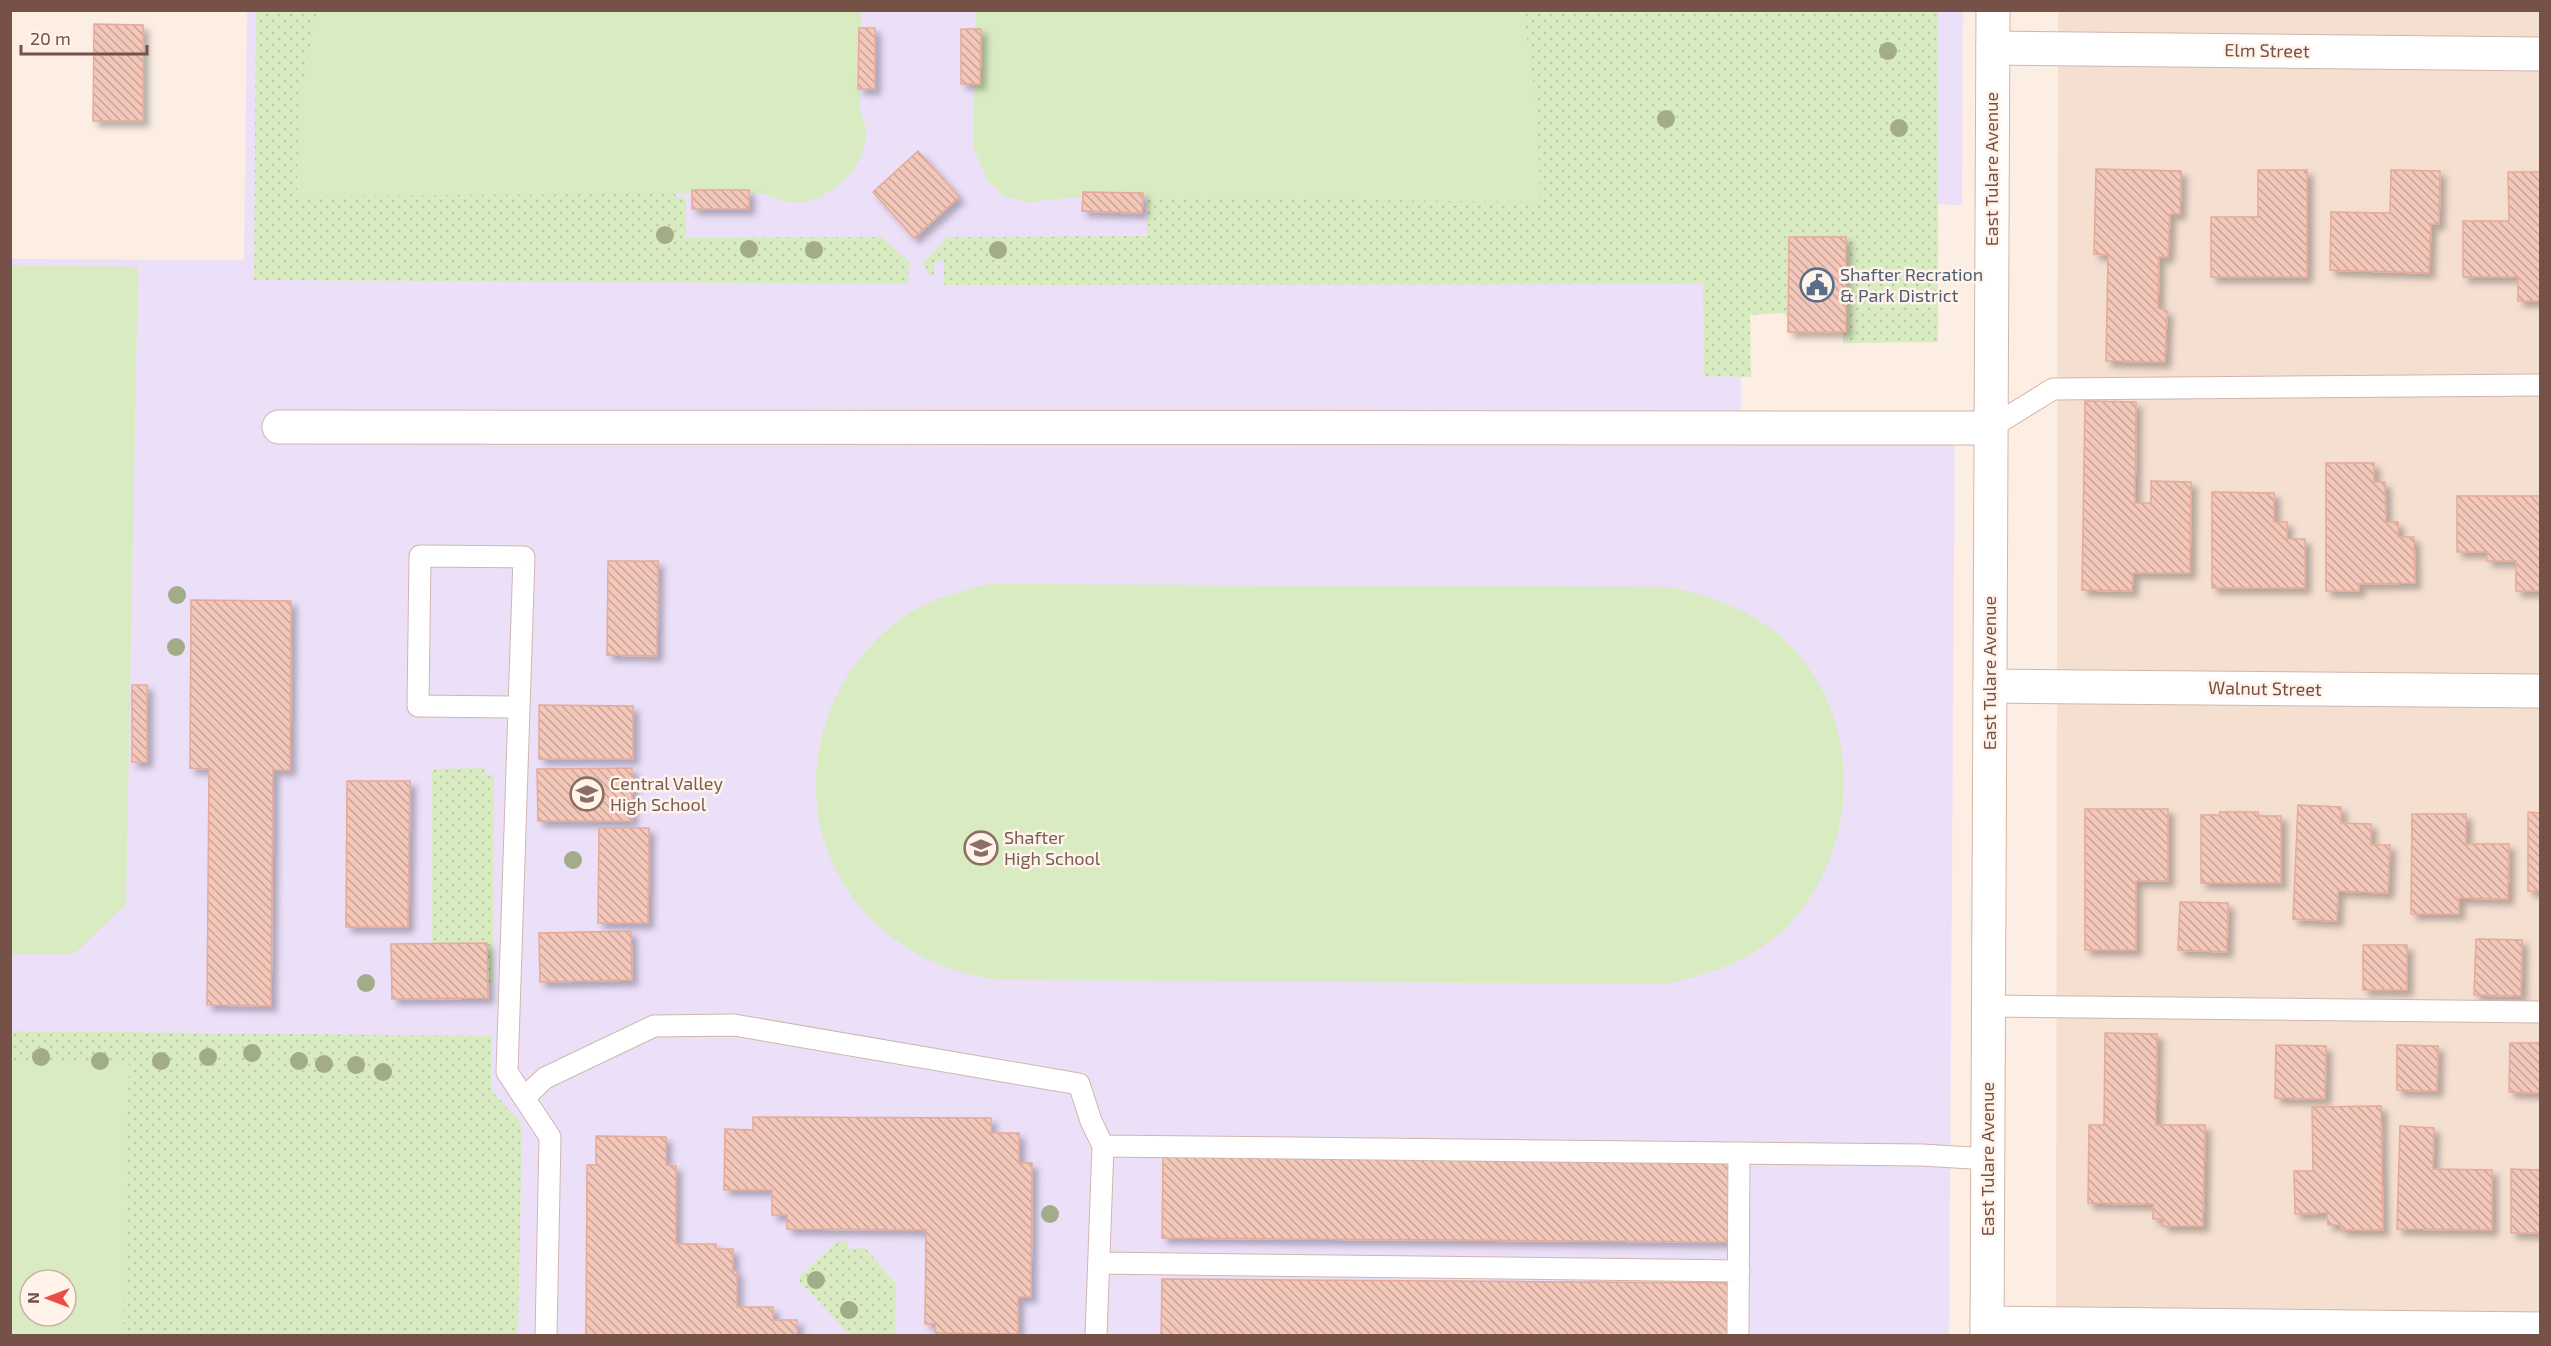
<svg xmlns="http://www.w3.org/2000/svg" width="2551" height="1346" font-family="'Exo 2',sans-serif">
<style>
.residential{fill:#f5dfd1}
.education{fill:#ece0f9;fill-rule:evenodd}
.grass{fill:url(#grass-dots);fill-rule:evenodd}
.garden{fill:#d9ebc1;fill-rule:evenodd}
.building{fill:url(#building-back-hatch);stroke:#e6aa9a;stroke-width:1.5;filter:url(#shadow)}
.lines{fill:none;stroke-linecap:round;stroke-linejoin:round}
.lane-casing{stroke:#d0b6ac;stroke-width:23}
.street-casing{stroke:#d0b6ac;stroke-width:35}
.secondary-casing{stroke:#d4b5a9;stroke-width:35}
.lane{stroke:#fff;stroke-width:21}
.street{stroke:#fff;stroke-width:33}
.secondary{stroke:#fff;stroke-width:33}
.tree{fill:#a2ac88}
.labels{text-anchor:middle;stroke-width:5;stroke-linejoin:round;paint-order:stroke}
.street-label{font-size:18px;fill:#765148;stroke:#fff3ea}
.service-label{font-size:18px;fill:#4e5e75;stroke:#fff3ea;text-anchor:start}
.education-label{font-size:18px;fill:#785e54;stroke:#fff3ea;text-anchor:start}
</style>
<defs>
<pattern id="grass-dots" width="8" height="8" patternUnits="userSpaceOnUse" patternTransform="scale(1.5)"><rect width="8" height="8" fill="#d9ebc1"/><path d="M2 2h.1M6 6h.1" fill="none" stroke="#becba7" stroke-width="1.8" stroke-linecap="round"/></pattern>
<pattern id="building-back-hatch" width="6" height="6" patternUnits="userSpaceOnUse" patternTransform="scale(1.5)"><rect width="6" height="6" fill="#f3c7ba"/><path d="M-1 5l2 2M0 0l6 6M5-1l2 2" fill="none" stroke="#c9a499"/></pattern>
<filter id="shadow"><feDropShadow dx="5.5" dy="5.5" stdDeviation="3" flood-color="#0004"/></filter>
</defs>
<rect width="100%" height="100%" fill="#fdeee3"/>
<path class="residential" d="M2058,11H2540V1335L2056,1336Z"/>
<path class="education" d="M247,11H1963L1962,205L1741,201V416L1955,417L1949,1335L11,1336V259L244,260ZM30,1280H66V1316H30Z"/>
<path class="grass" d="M256,10L669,11L670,173L676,197L686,198V238L882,237L909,262L908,284L254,280Z
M1167,11H1938V342L1843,343V240L1791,323L1784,313L1750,315L1751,377L1704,376L1703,284L944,285L943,259L934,263V276H929L923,263L948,237L1147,236V197Z
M484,768L485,775H494L493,985L487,984L432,946V771L434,769Z
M11,1031L491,1036V1090L522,1124L518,1335L11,1336ZM30,1280H66V1316H30Z
M837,1241H847L848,1249L865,1248L896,1284L895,1332L899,1335H850L797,1279Z"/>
<path class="garden" d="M317,11H861L860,111C881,150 841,197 803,202C786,205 774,195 758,193L297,196L299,104Z
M976,11H1521C1537,73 1538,137 1540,202L1081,197L1028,202L1004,196L987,180L973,147Z
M11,265L138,267L126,904L74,954H11Z
M991,584L1670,587C1707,596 1744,607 1774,631C1867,705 1865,855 1780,933C1747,963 1708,974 1666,984L1003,980C865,967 778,836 832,706C847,670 873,637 906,615C932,598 961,591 991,584Z
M11,1061L129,1064L123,1335H11ZM30,1280H66V1316H30Z"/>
<path class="building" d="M94,24L143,25V121H93Z
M859,28H875V89H858Z
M961,29H981L980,84H961Z
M918,151L959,197L914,238L873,192Z
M2096,169L2181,171L2180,214H2170L2168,257H2159L2158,308L2167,311L2165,362L2106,361L2108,255L2094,254Z
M2258,170H2307V277H2211V217H2258Z
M2391,170L2440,171L2439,224H2431L2429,273L2330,270L2331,212L2390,213Z
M2508,172H2540V301H2518V277H2463V221H2509Z
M692,190H749V209H692Z
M1083,192L1143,193L1142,213L1082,211Z
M1789,237H1846V332H1788Z
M2085,401L2136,402L2135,503H2151V481L2191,482L2190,573H2133L2132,591L2082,590Z
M2326,463H2374V482H2385L2386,522H2398V537H2414L2415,583L2359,584V591H2326Z
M2212,492L2274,493V522H2287V539H2305V588H2212Z
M2457,496H2540V591H2516V561H2487V552H2457Z
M608,561H658L657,656L607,655Z
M191,600L291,601L290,770H273L271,1006L207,1005L209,769L190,768Z
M132,685H147V762H132Z
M539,705L633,706V759H539Z
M632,768V821H538L537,769Z
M347,781H410L408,927H346Z
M2298,805L2341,807V823L2371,824V845H2390L2388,893L2338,891L2337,921L2293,919Z
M2085,809H2168V881H2136V950H2085Z
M2220,812H2258V816H2281V883H2201V815H2219Z
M2528,812L2540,813V891H2528Z
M2412,814H2466V844H2509L2508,899L2459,898V914H2411Z
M599,828H649L648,923H598Z
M2180,902L2228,903L2227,952L2178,950Z
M631,931L632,980L540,982L539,933Z
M2476,939L2522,940L2521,996L2474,995Z
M487,943L488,998L392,999L391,944Z
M2363,945H2407V990H2363Z
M2105,1033L2157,1034L2156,1125H2205L2203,1226H2163V1219H2153V1204L2088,1203L2089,1125H2104Z
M2510,1043H2540V1093L2509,1092Z
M2276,1045L2326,1046L2325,1099L2275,1098Z
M2397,1045L2438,1046L2437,1091L2397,1090Z
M2381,1106L2383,1230H2341V1225H2328L2327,1213L2295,1214L2294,1171H2313L2312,1107Z
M753,1117L991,1118V1133H1019V1163H1032L1031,1297H1018V1334L935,1333V1324H925L926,1230L787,1229V1215H772V1190H724L725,1129L753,1130Z
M2400,1126L2434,1128L2433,1169L2492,1170V1230L2397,1229Z
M596,1136L666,1137V1165L676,1166V1244H716V1249H733V1271H737V1307H773V1320H797V1336H586L587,1165H596Z
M1163,1156L1736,1161L1735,1242L1162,1238Z
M2511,1169L2540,1170V1233H2511Z
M1162,1279L1734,1283V1336H1161Z"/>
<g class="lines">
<defs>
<path id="lane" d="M1990,428L2053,389L2540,385
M519,707L418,706L420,556L524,557L507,1072L550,1137L546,1336
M1988,1006L2540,1012
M524,1098L545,1078L654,1026L734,1025L1079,1084L1091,1121L1103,1146
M1099,1263L1739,1271
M1096,1336L1103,1146L1922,1155L1988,1159
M1738,1336L1739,1153"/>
<path id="street" d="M1993,48L2540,54
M279,427L1990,428
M1990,686L2540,691
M1987,1323L2540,1329"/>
<path id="secondary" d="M1987,1336L1993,10"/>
</defs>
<use href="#lane" class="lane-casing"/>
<use href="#street" class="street-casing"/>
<use href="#secondary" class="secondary-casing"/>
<use href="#lane" class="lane"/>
<use href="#street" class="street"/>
<use href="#secondary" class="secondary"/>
</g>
<g class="tree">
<circle cx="1888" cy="51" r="9"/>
<circle cx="1666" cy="119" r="9"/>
<circle cx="1899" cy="128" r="9"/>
<circle cx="665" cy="235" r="9"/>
<circle cx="749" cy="249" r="9"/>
<circle cx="814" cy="250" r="9"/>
<circle cx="998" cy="250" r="9"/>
<circle cx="177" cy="595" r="9"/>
<circle cx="176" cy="647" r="9"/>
<circle cx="573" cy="860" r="9"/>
<circle cx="366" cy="983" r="9"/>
<circle cx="252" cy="1053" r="9"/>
<circle cx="41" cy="1057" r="9"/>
<circle cx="208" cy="1057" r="9"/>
<circle cx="100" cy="1061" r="9"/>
<circle cx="161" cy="1061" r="9"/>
<circle cx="299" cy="1061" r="9"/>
<circle cx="324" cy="1064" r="9"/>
<circle cx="356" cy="1065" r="9"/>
<circle cx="383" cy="1072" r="9"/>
<circle cx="1050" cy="1214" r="9"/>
<circle cx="816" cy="1280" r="9"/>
<circle cx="849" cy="1310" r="9"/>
</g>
<defs>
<symbol id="civic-ring" viewBox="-11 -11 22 22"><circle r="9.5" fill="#fff3ea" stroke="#5c6f8a" stroke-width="1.5"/><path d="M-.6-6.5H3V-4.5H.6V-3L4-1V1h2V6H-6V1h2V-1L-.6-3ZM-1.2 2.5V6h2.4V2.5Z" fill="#5c6f8a"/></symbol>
<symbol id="school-ring" viewBox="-11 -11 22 22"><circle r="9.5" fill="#fff3ea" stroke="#8d6e63" stroke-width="1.5"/><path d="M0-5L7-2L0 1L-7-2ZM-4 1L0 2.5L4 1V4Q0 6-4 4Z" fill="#8d6e63"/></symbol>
</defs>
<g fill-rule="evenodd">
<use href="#civic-ring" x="1798" y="266" width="38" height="38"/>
<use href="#school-ring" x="568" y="775" width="38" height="38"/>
<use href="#school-ring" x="962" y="829" width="38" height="38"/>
</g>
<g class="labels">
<g class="street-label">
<text transform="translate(2267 51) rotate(1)" y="6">Elm Street</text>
<text transform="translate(1992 169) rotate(-90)" y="6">East Tulare Avenue</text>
<text transform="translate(1990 673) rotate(-90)" y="6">East Tulare Avenue</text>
<text transform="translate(2265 689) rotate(1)" y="6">Walnut Street</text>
<text transform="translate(1988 1159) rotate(-90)" y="6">East Tulare Avenue</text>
</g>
<g class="service-label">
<text x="1840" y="281">Shafter Recration<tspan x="1840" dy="21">&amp; Park District</tspan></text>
</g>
<g class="education-label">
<text x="610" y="790">Central Valley<tspan x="610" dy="21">High School</tspan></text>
<text x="1004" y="844">Shafter<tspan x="1004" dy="21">High School</tspan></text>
</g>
</g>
<rect width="2551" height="1346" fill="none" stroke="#765148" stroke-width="24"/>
<g transform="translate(48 1298) rotate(270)"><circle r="28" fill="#fff3ea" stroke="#c8b2a9" stroke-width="1.5"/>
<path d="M0-4.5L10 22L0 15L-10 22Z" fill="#ea4e45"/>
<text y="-9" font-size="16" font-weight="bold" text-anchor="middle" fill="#765148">N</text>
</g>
<path d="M21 45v9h126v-9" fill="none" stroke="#765148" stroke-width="3"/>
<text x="30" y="45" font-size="18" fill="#765148" stroke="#fff3ea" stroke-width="4.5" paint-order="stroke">20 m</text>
</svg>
